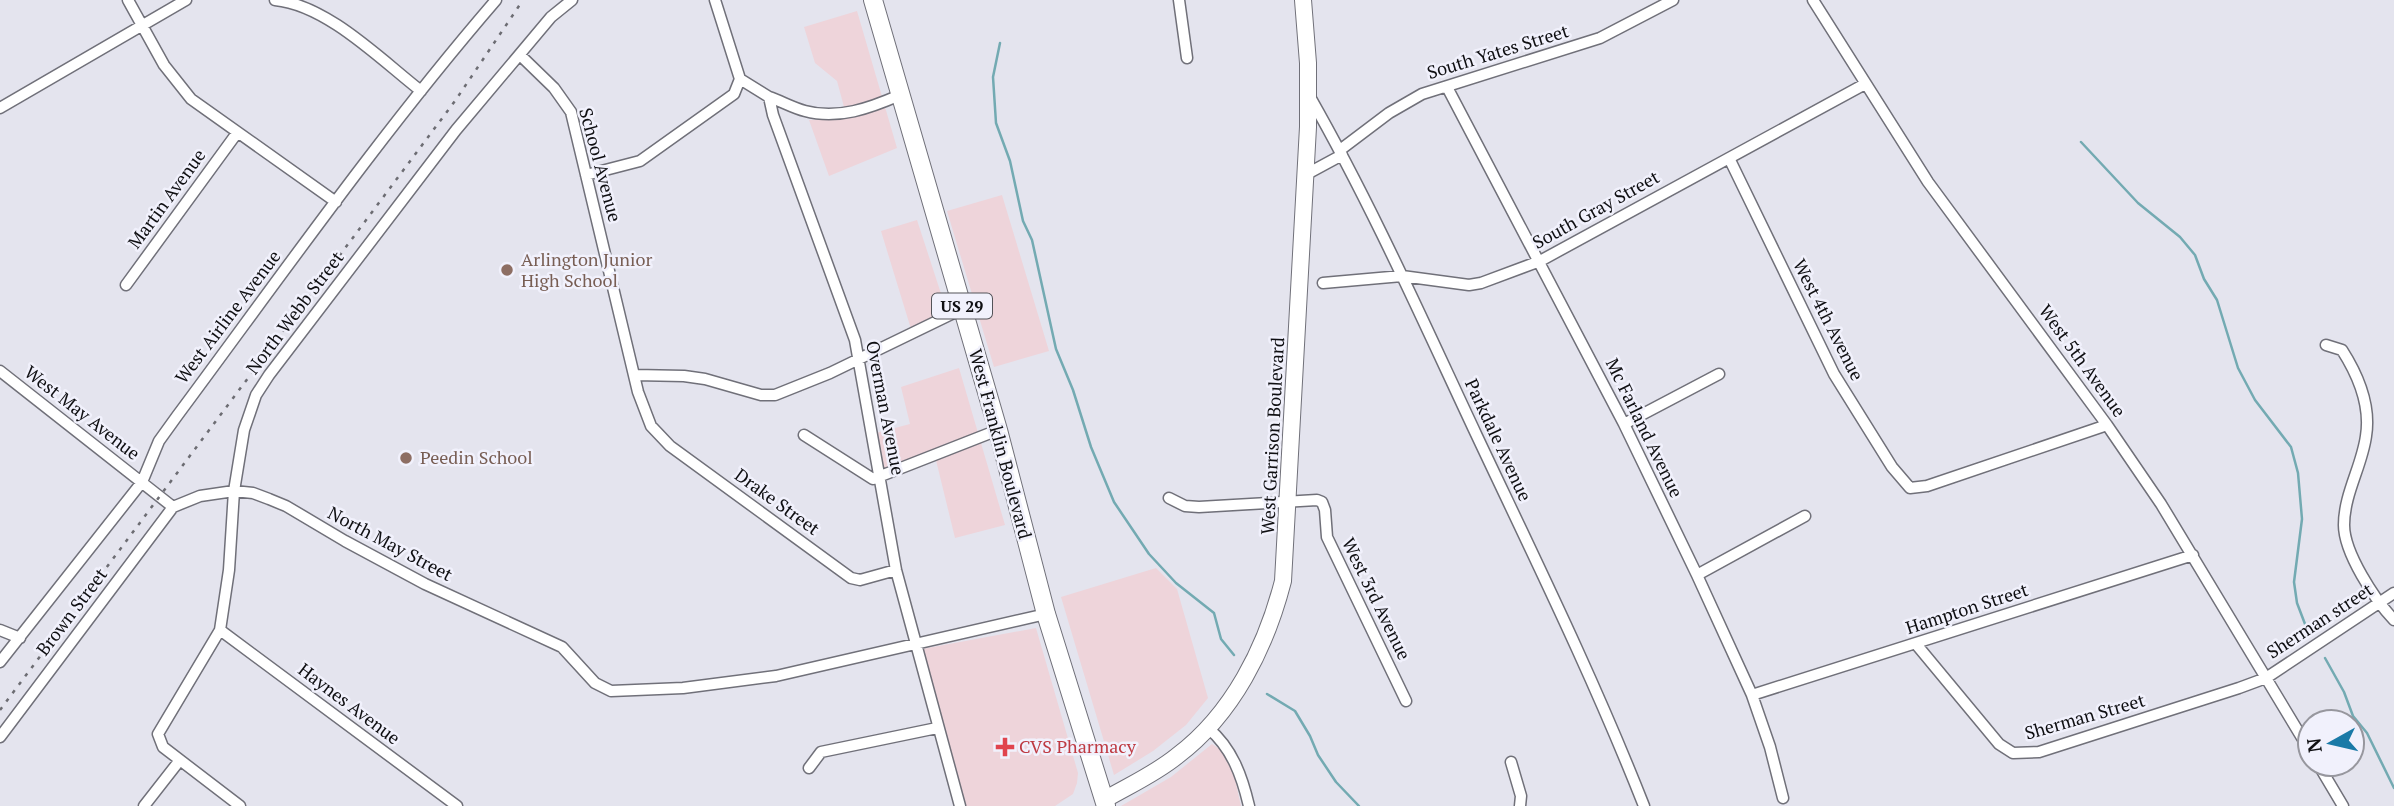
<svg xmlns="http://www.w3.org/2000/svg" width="2394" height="806" font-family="'PT Serif',serif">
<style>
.commercial{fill:#eed4da}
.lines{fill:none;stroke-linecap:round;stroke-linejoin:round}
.stream{stroke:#73aab2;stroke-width:2.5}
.street-casing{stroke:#707079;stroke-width:13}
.secondary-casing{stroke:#707079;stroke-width:18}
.primary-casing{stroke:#707079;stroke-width:20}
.street{stroke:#fff;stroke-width:10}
.secondary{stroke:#fff;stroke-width:16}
.primary{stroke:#fff;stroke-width:18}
.rail{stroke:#6c6c72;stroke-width:2.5;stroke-dasharray:3.5 7;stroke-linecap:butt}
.education-dot{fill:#8d6e63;stroke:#f1f1fc;stroke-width:2.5}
.health-dot{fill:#e0444e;stroke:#f1f1fc;stroke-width:2.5}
.labels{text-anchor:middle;stroke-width:5;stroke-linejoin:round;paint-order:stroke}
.shield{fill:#f1f1fc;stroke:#535358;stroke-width:2}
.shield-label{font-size:16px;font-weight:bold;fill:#0f0f12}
.street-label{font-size:18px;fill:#0f0f12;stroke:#f1f1fc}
.education-label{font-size:18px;fill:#785e54;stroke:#f1f1fc;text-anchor:start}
.health-label{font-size:18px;fill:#be3a42;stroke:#f1f1fc;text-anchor:start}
</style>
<rect width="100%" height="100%" fill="#e4e4ee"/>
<path class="commercial" d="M857,11L897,148L829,176L809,120L847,118L837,81L815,63L804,27Z
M1002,195L1049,351L994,367L947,211Z
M917,220L947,312L911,329L881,231Z
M959,368L1005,525L955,538L934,452L884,470L876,433L910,424L901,387Z
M1156,568L1177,589L1208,698L1186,725L1153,751L1114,775L1061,597Z
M1036,628L1078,773L1077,783L1073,794L1055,806H966L922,649Z
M1212,744L1221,750L1234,775L1241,806H1121L1171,777Z"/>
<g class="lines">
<path class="stream" d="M1000,43L993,77L996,123L1010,161L1023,221L1032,240L1056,349L1073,390L1091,447L1114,502L1149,554L1176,583L1214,613L1221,639L1234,655
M2081,142L2138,203L2180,237L2195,255L2204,279L2217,300L2238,368L2255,400L2291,447L2298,473L2302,519L2294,582L2297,603L2305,624
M2325,658L2344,692L2353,716L2367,733L2394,788
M1267,694L1295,711L1310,736L1318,755L1336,782L1359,806"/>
<defs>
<path id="street" d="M128,0L164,65L191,99L336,202
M275,0C327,5 380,59 421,91
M715,0L740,79L769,97L773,115L855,340L896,570L960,806
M1179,0L1187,58
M1813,0L1928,182L2107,425L2161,504L2310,751
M520,55L554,88L571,112L638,392L651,426L670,446L851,578L860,580L896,570
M1447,87L1624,424L1697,575L1752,695L1770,747L1783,798
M769,97C781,101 793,108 805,111C838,120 870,108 900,95
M1310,97C1372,206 1423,321 1476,434C1534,557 1594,679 1644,806
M0,108L186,0
M1340,150L1389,113L1422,94L1600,38L1673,0
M1729,158L1834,374L1892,467L1910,488L1927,486L2107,425
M586,175L640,161L734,94L740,79
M1305,175L1342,155
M1323,283L1402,276L1469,285L1481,283L1540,261L1865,84
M126,285L237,133
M2326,345L2342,350C2358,375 2371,405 2366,436C2362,466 2344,494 2344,525C2344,553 2375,600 2394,620
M0,371L173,507
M635,375L684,376L705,379L761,395H775L830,373L962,309
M1624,424L1719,374
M804,435L873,479L998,430
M1169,498L1185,506L1199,507L1317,500L1322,502L1325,510L1327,537L1406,701
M1697,575L1805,516
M0,630L20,638
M220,630L457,806
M1916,644L1999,744L2013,753L2039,752L2239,688L2266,678L2394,593
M0,662L142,482L159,441L177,416C281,276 382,132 496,0
M1752,695L2193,555
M1208,728C1232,748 1242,776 1249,806
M0,737L173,507L200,496L234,491L253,493L269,499L286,506L345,541L425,584L562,647L595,683L611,691L683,688L776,676L1046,614
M1511,762L1521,796L1520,806
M2318,764L2343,806
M809,768L821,752L937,728
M144,806L180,760
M240,806L163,747L158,734L220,630L229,570L234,491L244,430L256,395L269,375L456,130L551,17L572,0"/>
<path id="secondary" d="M1104,800C1128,786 1155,774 1177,756C1233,714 1266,647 1283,581L1308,127V63L1303,0"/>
<path id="primary" d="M873,0L998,430L1046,614L1106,806"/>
</defs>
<use href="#street" class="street-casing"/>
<use href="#secondary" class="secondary-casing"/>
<use href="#primary" class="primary-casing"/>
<use href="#street" class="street"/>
<use href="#secondary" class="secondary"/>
<use href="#primary" class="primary"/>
<path class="rail" d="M0,710L455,101L523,0"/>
</g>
<g class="education-dot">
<circle cx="507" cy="270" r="7"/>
<circle cx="406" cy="458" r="7"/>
</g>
<path class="health-dot" d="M1001.5 736.5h7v7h7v7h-7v7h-7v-7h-7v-7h7z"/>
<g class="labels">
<rect class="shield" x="932" y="293.5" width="60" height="25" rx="5"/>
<g class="shield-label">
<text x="962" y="312">US 29</text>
</g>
<g class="street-label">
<text transform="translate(1498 52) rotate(-17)" y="6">South Yates Street</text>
<text transform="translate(600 165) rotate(75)" y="6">School Avenue</text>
<text transform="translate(167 199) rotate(-54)" y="6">Martin Avenue</text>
<text transform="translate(1596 210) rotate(-29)" y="6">South Gray Street</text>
<text transform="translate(295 313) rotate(-53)" y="6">North Webb Street</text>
<text transform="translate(228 317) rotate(-53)" y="6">West Airline Avenue</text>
<text transform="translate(1828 320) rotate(63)" y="6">West 4th Avenue</text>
<text transform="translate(2082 361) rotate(54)" y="6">West 5th Avenue</text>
<text transform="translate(885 408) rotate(79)" y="6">Overman Avenue</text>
<text transform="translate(82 413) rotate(38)" y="6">West May Avenue</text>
<text transform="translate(1644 428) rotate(64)" y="6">Mc Farland Avenue</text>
<text transform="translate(1273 436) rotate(-87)" y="6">West Garrison Boulevard</text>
<text transform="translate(1498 440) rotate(65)" y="6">Parkdale Avenue</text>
<text transform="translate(1000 444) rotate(75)" y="6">West Franklin Boulevard</text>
<text transform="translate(777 502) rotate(36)" y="6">Drake Street</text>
<text transform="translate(390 544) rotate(28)" y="6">North May Street</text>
<text transform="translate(1376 599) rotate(64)" y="6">West 3rd Avenue</text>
<text transform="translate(1967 609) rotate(-18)" y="6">Hampton Street</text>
<text transform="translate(72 612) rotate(-53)" y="6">Brown Street</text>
<text transform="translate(2320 621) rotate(-33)" y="6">Sherman street</text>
<text transform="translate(349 704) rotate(37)" y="6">Haynes Avenue</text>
<text transform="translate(2085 717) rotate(-16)" y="6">Sherman Street</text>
</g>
<g class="education-label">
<text x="521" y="266">Arlington Junior<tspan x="521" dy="21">High School</tspan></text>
<text x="420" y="464">Peedin School</text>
</g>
<g class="health-label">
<text x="1019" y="753">CVS Pharmacy</text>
</g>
</g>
<g transform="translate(2331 743) rotate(262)"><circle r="33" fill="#f1f1fc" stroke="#97979e" stroke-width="2"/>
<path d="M0-5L12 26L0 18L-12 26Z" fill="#1a7aa7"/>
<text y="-10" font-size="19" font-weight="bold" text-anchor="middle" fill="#0f0f12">N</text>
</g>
</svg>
